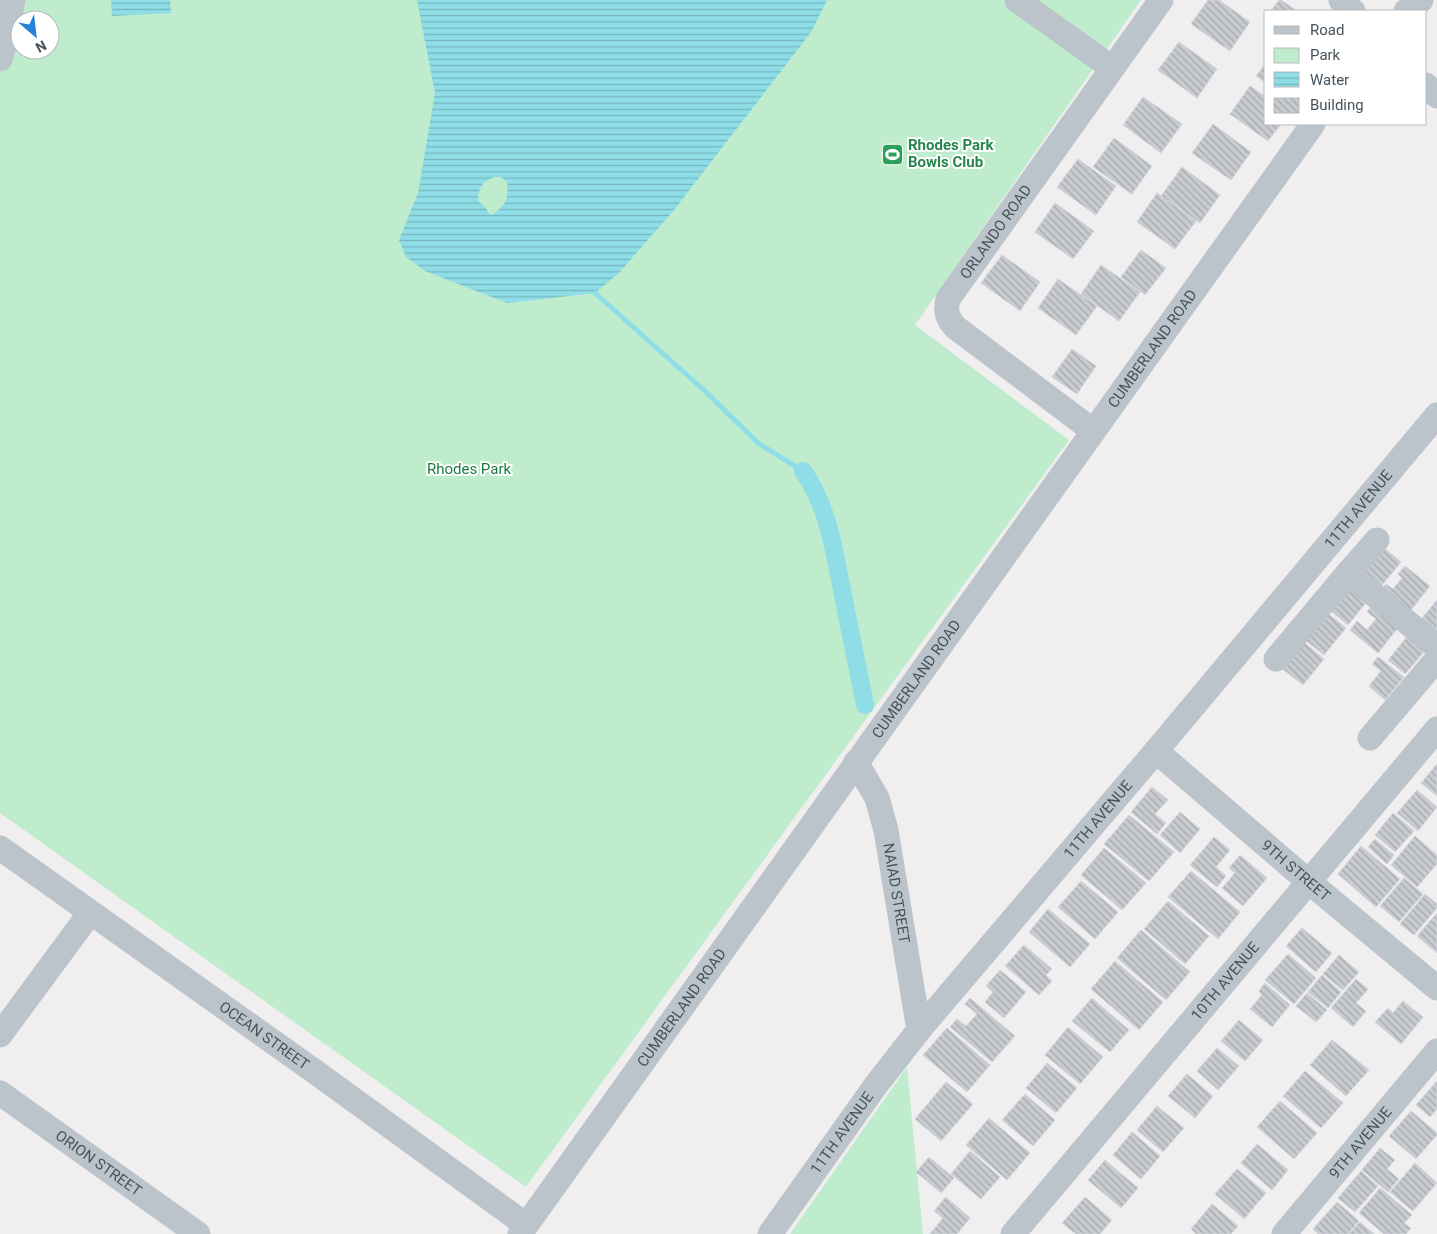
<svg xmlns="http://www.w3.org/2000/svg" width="1437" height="1234" font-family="Roboto,sans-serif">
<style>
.park{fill:#bfeccc;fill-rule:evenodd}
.water{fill:url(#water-rules);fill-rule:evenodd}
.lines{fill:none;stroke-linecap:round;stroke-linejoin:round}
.stream{stroke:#8edde7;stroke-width:5}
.canal{stroke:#8edde7;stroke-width:18}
.building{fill:url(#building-back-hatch);stroke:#d3d5da}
.minor{stroke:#bbc4cb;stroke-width:25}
.labels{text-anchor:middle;stroke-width:4;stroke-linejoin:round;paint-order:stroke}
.leisure-label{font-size:15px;font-weight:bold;fill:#27864d;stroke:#fff;text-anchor:start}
.street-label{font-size:15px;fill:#47535b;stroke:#fff}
.park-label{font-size:15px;fill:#1c7941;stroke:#fff}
</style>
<defs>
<pattern id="water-rules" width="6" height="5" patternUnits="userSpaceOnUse" patternTransform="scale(1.25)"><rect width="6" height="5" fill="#8edde7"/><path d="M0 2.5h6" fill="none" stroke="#76b6be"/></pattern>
<pattern id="building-back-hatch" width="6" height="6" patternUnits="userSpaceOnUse" patternTransform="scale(1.25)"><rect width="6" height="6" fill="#c8ccd1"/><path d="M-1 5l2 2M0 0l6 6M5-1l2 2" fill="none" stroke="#a4a8ad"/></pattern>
</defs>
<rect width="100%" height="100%" fill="#f1eeef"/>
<path class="park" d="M0,0H1141L915,325L1069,440L526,1187L0,813ZM20,20H50V50H20Z
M907,1067L923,1234H790Z"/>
<path class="water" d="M111,0H170L171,13L112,16Z
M417,0H827L812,31L674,210L618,274L595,293L507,303L425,271L406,257L399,240L418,193L435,93ZM494,177H501L507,182C509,200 506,205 492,215L489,214L486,208L478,201C479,188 481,182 494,177Z"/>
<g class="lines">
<path class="stream" d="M595,293L706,392L758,443L803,471"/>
<path class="canal" d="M803,471C829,508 834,552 843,595C850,632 858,669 865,705"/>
</g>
<path class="building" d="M1208,0H1219L1250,22L1230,51L1191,24Z
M1279,0H1281L1297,11H1271Z
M1179,42L1217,69L1197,98L1158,70Z
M1266,63V83L1256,76Z
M1250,86L1266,97V124H1281L1268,141L1230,114Z
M1143,97L1182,124L1161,153L1123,125Z
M1213,124L1251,152L1231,180L1192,153Z
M1114,138L1152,166L1132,194L1093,167Z
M1078,159L1116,186L1096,215L1057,187Z
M1182,167L1220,195L1200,223L1161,196Z
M1157,193L1196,221L1175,249L1137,222Z
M1055,203L1094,231L1073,259L1035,232Z
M1141,250L1166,268L1145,295L1121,277Z
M1002,255L1040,282L1020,311L981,283Z
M1101,265L1140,292L1119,321L1081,294Z
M1058,279L1097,306L1076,335L1038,308Z
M1072,349L1096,366L1077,394L1052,377Z
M1379,544L1401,562L1378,590L1356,573Z
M1405,566L1430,586L1407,615L1379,593L1386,584L1393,589L1402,578L1398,574Z
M1349,581L1370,598L1348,625L1327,608Z
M1437,600V640L1417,624Z
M1375,602L1401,624L1378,653L1350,630L1357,621L1367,630L1376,619L1367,612Z
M1320,607L1346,628L1324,655L1299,635Z
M1411,632L1429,646L1405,674L1388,660Z
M1301,640L1324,659L1303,685L1280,667Z
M1378,657L1404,677L1385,700L1369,686L1381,671L1372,664Z
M1437,764V796L1421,783Z
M1152,787L1168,800L1155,814L1166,823L1157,834L1131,812Z
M1417,790L1437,807L1418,831L1397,813Z
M1180,812L1200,829L1180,853L1160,835Z
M1393,813L1414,831L1395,852L1375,835Z
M1129,815L1174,852L1149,881L1104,844Z
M1415,836L1437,855V864L1417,887L1391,865Z
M1214,837L1230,850L1216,867L1226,876L1217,887L1190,865Z
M1375,839L1394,855L1387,864L1368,847Z
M1361,846L1400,879L1376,907L1338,874Z
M1104,848L1146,883L1122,910L1081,875Z
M1240,855L1267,878L1243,906L1222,888L1235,873L1229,868Z
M1191,871L1240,912L1218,939L1168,897Z
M1404,878L1423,894L1399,922L1380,906Z
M1081,881L1118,912L1095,939L1058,907Z
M1425,894L1437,904V908L1414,935L1400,924Z
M1168,901L1209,936L1185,964L1144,929Z
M1048,909L1090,944L1070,967L1029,932Z
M1437,913V953L1417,936Z
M1302,928L1332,953L1316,972L1286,946Z
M1141,930L1190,972L1166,1000L1117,958Z
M1024,945L1052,969L1046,975L1052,981L1039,995L1005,966Z
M1288,954L1316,978L1294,1004L1265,980Z
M1339,955L1359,972L1343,990L1323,974Z
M1115,961L1163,1002L1139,1030L1091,989Z
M1000,970L1026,992L1004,1018L985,1002L993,992L986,986Z
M1322,975L1341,992L1328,1008L1308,992Z
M1356,979L1368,989L1356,1003L1366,1011L1353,1027L1331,1008Z
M1265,983L1290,1005L1272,1027L1250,1009L1262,995L1259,991Z
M1307,993L1327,1010L1316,1022L1296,1006Z
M970,998L1015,1036L992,1062L950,1027L957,1019L966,1026L977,1014L965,1004Z
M1092,998L1129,1030L1110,1052L1072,1021Z
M1403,1001L1423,1017L1401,1044L1375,1022L1388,1008L1393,1013Z
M1239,1020L1263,1040L1245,1061L1221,1041Z
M1068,1027L1103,1057L1080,1084L1045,1055Z
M947,1028L990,1065L967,1092L923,1055Z
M1332,1040L1369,1070L1346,1096L1310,1065Z
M1217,1048L1239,1066L1218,1090L1197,1071Z
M1047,1063L1077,1088L1056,1113L1026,1088Z
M1305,1071L1343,1103L1321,1128L1283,1096Z
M1187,1074L1213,1096L1195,1118L1168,1096Z
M1437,1081V1109L1430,1117L1416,1105Z
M946,1082L973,1104L941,1141L915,1119Z
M1025,1094L1055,1120L1033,1146L1002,1120Z
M1280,1101L1317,1133L1294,1159L1257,1127Z
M1157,1106L1184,1128L1163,1152L1137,1130Z
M1411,1111L1437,1133V1135L1416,1159L1389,1136Z
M989,1118L1030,1153L1007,1180L966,1145Z
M1132,1132L1160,1156L1141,1179L1113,1155Z
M1257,1144L1288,1170L1272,1190L1241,1163Z
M1380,1148L1395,1160L1387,1169L1399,1179L1388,1192L1362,1170Z
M970,1151L1000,1177L981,1199L951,1174Z
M929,1157L954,1178L941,1193L916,1172Z
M1105,1160L1138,1188L1121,1208L1088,1180Z
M1415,1163L1437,1183L1413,1211L1390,1192Z
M1237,1169L1266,1193L1244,1219L1215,1194Z
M1361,1171L1378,1186L1355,1212L1338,1198Z
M1380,1188L1412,1215L1404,1223L1411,1228L1406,1234H1384L1359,1213Z
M946,1197L970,1218L957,1234H930L943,1218L934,1211Z
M1085,1197L1112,1220L1100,1234H1076L1062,1223Z
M1337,1202L1359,1221L1348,1234H1318L1313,1229Z
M1212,1204L1238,1226L1231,1234H1196L1191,1229Z
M1360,1222L1374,1234H1349Z"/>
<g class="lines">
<g class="minor">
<path d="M1017,0L1112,68"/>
<path d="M1341,0L1353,11"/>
<path d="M1406,11L1421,0"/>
<path d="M0,59L5,43L13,0"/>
<path d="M1426,85L1437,96"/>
<path id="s1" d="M1092,430L955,327C947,317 945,312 948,299L1161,0"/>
<path d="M1377,540L1348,573L1437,647"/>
<path d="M1276,659L1348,573"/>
<path d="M1370,738L1437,659"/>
<path id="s2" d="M1156,751L1309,882L1437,988"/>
<path id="s3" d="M856,762L877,798L886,830L919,1030"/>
<path id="s4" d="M0,848L314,1071L526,1225"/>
<path d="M0,1035L90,913"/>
<path id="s5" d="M0,1093L198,1234"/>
<path id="s6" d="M520,1234L1313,124"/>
<path id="s7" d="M770,1234L876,1085L919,1030L1156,751L1437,415"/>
<path id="s8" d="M1013,1234L1437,729"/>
<path id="s9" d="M1284,1234L1437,1051"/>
</g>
</g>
<defs>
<symbol id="stadium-square" viewBox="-11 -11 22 22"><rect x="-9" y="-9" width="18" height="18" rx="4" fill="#2e9e5b" stroke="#fff"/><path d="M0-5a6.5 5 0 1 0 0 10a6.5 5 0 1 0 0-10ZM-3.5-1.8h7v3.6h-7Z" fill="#fff"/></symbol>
</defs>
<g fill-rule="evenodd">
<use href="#stadium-square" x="880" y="142" width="25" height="25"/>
</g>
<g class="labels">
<g class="leisure-label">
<text x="908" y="150">Rhodes Park<tspan x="908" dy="17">Bowls Club</tspan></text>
</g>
<g class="street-label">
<text dy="5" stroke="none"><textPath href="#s1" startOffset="284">ORLANDO ROAD</textPath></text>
<text dy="5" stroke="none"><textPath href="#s6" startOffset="1088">CUMBERLAND ROAD</textPath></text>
<text dy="5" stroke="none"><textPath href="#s7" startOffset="934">11TH AVENUE</textPath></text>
<text dy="5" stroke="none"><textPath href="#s6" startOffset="682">CUMBERLAND ROAD</textPath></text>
<text dy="5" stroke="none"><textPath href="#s7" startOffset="529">11TH AVENUE</textPath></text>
<text dy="5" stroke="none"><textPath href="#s2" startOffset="184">9TH STREET</textPath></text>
<text dy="5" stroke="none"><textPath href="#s3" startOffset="139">NAIAD STREET</textPath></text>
<text dy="5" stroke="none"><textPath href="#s8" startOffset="330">10TH AVENUE</textPath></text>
<text dy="5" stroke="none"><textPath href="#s6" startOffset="278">CUMBERLAND ROAD</textPath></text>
<text dy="5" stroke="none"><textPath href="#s4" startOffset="324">OCEAN STREET</textPath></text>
<text dy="5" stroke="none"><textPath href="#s7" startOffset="124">11TH AVENUE</textPath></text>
<text dy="5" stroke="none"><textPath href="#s9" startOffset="119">9TH AVENUE</textPath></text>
<text dy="5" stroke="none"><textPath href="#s5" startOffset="121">ORION STREET</textPath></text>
</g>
<g class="park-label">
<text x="469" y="474">Rhodes Park</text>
</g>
</g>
<rect x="1264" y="10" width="162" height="115" fill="#ffffff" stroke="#b5babd"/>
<rect x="1274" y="26" width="25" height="8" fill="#bbc4cb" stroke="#b5babd"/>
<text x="1310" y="35" font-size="15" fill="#47535b">Road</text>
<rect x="1274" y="48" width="25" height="15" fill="#bfeccc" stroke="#b5babd"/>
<text x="1310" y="60" font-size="15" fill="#47535b">Park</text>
<rect x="1274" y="72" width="25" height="15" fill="url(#water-rules)" stroke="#b5babd"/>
<text x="1310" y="85" font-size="15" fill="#47535b">Water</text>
<rect x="1274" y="98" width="25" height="15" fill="url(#building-back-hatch)" stroke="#b5babd"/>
<text x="1310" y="110" font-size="15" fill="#47535b">Building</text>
<g transform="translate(35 35) rotate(152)"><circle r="24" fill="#ffffff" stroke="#b5babd"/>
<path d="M0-4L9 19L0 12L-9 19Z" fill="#2283d7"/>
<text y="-8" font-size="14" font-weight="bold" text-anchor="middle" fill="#47535b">N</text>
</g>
</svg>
